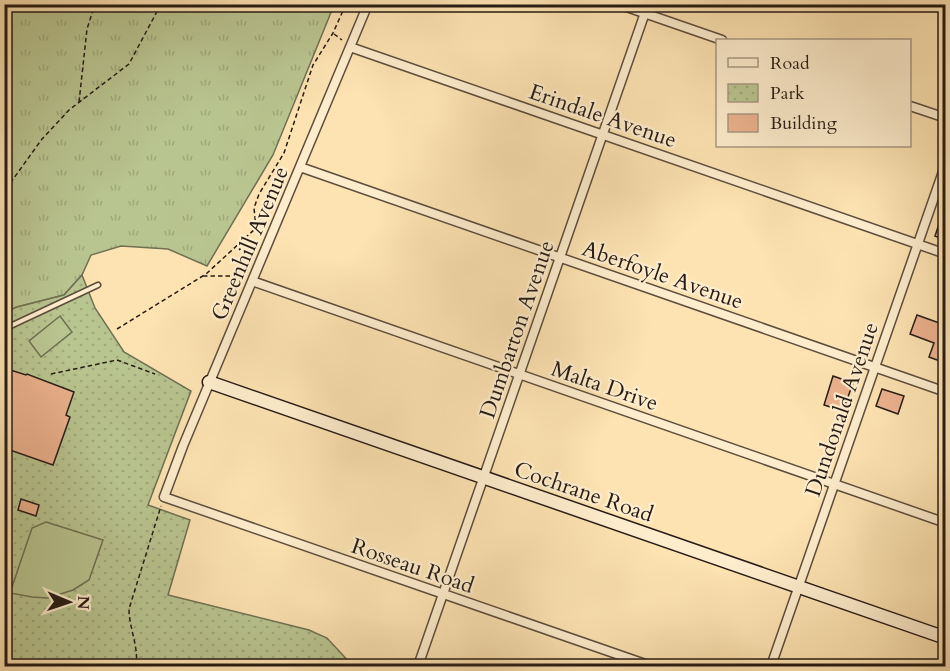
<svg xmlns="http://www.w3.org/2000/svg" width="950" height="671" font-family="Cardo,serif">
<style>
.grass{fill:url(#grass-tufts);stroke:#707052;stroke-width:1.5}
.park{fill:url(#park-dots);stroke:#707052;stroke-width:1.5}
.pitch{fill:#b9c590;stroke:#707052;stroke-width:1.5}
.building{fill:#ecb28e;stroke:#261b15;stroke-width:1.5}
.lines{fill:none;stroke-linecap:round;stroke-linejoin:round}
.lane-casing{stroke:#5c4d3c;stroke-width:7}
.street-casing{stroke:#5c4d3c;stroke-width:11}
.secondary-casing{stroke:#261b15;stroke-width:15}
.path{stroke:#261b15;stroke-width:1.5;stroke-dasharray:4.5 3;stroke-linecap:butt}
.lane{stroke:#feedcd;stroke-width:4}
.street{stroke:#feedcd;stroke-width:8}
.secondary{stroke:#feedcd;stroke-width:12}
.labels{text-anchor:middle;stroke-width:4.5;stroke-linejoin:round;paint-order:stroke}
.street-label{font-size:22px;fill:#261b15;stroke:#feedcd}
</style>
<defs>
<pattern id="grass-tufts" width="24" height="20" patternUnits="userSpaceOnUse" patternTransform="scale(1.5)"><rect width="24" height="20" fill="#b9c590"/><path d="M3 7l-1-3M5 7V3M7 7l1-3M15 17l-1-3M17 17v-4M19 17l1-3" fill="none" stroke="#9fa97b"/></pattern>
<pattern id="park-dots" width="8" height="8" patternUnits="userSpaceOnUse" patternTransform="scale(1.5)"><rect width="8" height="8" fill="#b9c590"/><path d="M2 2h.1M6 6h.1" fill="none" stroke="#9fa97b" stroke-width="1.8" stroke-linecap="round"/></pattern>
</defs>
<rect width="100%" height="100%" fill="#fde3b2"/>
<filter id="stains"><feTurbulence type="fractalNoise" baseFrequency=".00333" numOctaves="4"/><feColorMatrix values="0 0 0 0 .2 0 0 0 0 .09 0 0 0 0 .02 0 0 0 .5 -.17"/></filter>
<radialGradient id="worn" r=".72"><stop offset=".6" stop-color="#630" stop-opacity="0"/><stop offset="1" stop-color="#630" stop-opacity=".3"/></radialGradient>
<path class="grass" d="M5,5H334L273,155L207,266L168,249L121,246L91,255L82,275L64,295L17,307L5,312Z"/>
<path class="park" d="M82,275L95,308L124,352L191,391L148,505L190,520L168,595L309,630L327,638L353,666H5V312L17,307L64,295Z"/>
<path class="pitch" d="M60,316L72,332L41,357L29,341Z
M46,522L103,540L89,580L73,590L48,598L32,597L10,593L32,528Z"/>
<path class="building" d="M944,209H945V240L935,236Z
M917,315L945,325V363L929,357L934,343L910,334Z
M4,368L26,375L27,374L74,392L66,415L70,417L53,465L4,448Z
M833,376L853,383L843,411L824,405Z
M882,389L904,396L898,414L876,406Z
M21,499L39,505L36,516L18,510Z"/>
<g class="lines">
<defs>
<path id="lane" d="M4,329L98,285"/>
<path id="street" d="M368,4L183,446L164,497L651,666
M618,4L722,40
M350,47L946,254
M910,106L946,118
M300,167L946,392
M252,281L946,523
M418,666L648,4
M771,666L946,163"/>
<path id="secondary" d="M209,382L946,638"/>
</defs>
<use href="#lane" class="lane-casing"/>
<use href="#street" class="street-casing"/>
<use href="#secondary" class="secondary-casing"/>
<path class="path" d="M334,34L342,40
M79,102L87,29L95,4
M6,189L42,139L69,110L129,64L161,4
M256,228L254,208L259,194L284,153L313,65L333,33L346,4
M203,276H243
M117,329L206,274L256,228L261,235
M51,374L117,360L155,374
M136,666C139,647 129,628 129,609L161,506"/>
<use href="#lane" class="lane"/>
<use href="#street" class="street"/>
<use href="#secondary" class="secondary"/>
</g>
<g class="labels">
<g class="street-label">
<text transform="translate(603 115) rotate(19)" y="8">Erindale Avenue</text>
<text transform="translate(249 243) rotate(-67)" y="8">Greenhill Avenue</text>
<text transform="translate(663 274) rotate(19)" y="8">Aberfoyle Avenue</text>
<text transform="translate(516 329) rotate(-71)" y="8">Dumbarton Avenue</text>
<text transform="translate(605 385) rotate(19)" y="8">Malta Drive</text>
<text transform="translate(841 409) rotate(-71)" y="8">Dundonald Avenue</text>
<text transform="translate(584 491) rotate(19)" y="8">Cochrane Road</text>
<text transform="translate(413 565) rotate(19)" y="8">Rosseau Road</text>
</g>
</g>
<rect width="950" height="671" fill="none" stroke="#fde3b2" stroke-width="24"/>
<rect x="6" y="6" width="938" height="659" fill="none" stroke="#261b15" stroke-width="3"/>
<rect x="12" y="12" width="926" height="647" fill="none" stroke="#261b15" stroke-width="1.5"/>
<rect x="716" y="39" width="195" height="108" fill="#feedcd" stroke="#a89983" stroke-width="1.5"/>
<rect x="728" y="58" width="30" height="9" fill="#feedcd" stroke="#a89983" stroke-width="1.5"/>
<text x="770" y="69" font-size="18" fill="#261b15">Road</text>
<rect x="728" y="84" width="30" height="18" fill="url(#park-dots)" stroke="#a89983" stroke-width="1.5"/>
<text x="770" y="99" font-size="18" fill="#261b15">Park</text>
<rect x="728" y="114" width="30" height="18" fill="#ecb28e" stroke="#a89983" stroke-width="1.5"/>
<text x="770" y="129" font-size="18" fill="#261b15">Building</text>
<g transform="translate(69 602) rotate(92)" stroke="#feedcd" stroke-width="4.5" paint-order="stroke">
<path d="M0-4.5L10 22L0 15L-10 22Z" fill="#261b15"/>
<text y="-9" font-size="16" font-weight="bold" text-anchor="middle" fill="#261b15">N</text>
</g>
<rect width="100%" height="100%" filter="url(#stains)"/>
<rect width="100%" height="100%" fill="url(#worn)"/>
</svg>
